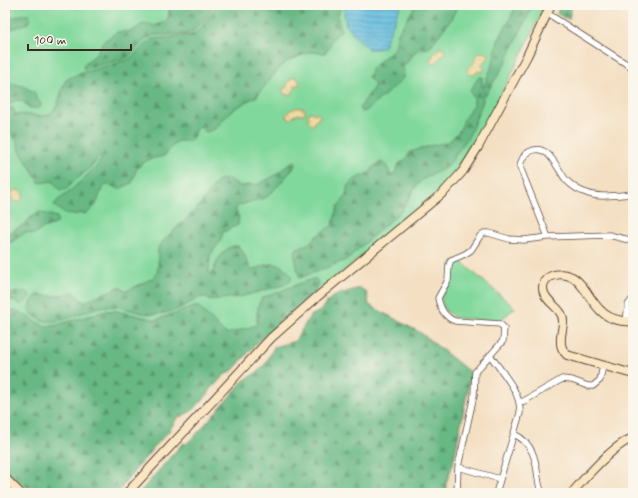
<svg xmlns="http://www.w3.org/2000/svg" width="638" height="498" font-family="Mynerve,sans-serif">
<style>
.green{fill:#81d89c;stroke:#5e815d}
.forest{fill:url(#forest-firs);stroke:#527151}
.sand{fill:url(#sand-dots);stroke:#94825e}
.water{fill:url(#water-rules);stroke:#4e727e}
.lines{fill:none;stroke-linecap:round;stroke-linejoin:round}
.street-casing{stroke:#574537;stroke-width:7}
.secondary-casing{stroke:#574537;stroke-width:10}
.street{stroke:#fff;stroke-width:5.5}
.secondary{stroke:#fbe6c4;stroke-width:8}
</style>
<defs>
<pattern id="forest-firs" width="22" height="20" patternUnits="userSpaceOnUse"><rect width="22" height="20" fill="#68b884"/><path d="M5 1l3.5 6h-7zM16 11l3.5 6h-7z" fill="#57966b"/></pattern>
<pattern id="sand-dots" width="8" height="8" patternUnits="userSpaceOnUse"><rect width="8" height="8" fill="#eeda9e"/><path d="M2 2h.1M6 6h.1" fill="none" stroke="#cdbb88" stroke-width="1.8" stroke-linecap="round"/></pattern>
<pattern id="water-rules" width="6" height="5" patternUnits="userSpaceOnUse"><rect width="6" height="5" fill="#60bbde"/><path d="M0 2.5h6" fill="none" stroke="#5098b3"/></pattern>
</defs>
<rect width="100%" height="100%" fill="#fbf7ec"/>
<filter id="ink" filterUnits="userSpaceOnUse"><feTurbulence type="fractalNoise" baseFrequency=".025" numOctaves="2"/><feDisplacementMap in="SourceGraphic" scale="8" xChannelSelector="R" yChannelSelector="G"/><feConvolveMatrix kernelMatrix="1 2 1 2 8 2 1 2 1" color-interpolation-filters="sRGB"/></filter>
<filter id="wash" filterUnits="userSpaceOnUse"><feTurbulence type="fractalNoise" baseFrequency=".012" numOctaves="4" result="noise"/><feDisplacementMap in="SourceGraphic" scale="16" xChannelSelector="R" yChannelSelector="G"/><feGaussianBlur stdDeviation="0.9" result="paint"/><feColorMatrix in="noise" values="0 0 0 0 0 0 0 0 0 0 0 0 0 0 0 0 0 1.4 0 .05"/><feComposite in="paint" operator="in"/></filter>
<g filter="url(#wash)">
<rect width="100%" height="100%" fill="#f4dfc2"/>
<path class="green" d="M5,5H546L474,149L461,168L446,187L330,282L297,306L256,344L232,371L172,314L156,320L116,311H106L54,326L5,325Z
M459,260L515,308L499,321L455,318L444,309L441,298C447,286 454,278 451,265L453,261Z"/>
<path class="forest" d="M170,5H214C206,16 200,30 186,34L154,35L146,39L127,58L84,69L83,67L84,65L96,54L104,41L117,32L132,31L143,24H149L155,26L163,23L168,19Z
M219,5H342L337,17L341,30L340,32L332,39L329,48L325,53L310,52L288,61L282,65L256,97L247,101L230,112L215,129L206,132L200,127C194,130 195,136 190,141H179L175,143L164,156L150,159L141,164L136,170L132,183L119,189L110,185H105C96,197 101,205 85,214L81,213C71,217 61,213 54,205L58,200L67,194L97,166L102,158L98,157L95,163L65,190H60L53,181L40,183L21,153L15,138L5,127V113L12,107L13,108L15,114L44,116L51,113L57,106L64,84L67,79L78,74L128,60L152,39L191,35L200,30L216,6Z
M416,5H458L450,21L429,48L417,50L403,67C405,73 404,76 400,82L367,110L363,112L359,109L374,87V83L368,77L372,68L395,48L398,33Z
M516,5H533L505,64L485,96L484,86L493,63L498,41L512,15Z
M560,5H572L569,19L563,17L557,13Z
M21,15H29L31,17L28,23C21,26 13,30 5,29V20Z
M479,77H482L483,101L469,136L447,167L423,179L417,185L402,210L346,260L300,278L299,276L294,253L297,248L308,244L319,234L330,227L333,224L338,206L345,198L348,186L353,180L371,172L373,167L381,162C387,165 388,168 390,174L392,175L396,172C399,159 400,165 406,159C408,157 409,154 410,152L433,145L445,143L451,140L460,130L465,117L474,105V98L470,92L471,89Z
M5,81L10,83L23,86L34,92L37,99L40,102L41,106L39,108H30L22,101L16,100L8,105L5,108Z
M293,161H295L296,164L280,184L267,197L237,206C235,210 236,213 239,217L238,225L223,232L220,242L210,255L209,273L212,274C216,262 223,245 238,246C245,252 246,261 251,269C259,269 264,265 270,264C279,262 288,270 292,277L290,281L284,285L239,297L209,300L206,297C196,297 198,299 190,303C182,308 169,313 158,314C139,316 120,303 101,307C78,311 50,334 30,312C29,305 32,298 38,295L56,296L74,292L77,295L80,300L86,301L119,287L126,291C129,290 154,278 155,276C162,267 155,256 159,246C162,240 189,217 196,210C204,201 211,190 218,180L229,179L240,186L259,184L274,176Z
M40,212L57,217L58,222L55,224L43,228L37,233L32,234L26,232L12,242L5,243V235L23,225L35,214Z
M312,279H316L318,283L313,294L277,324L256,344L232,371L224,375L211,389L208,394L192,411L177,418L169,431L154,447L117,493H41L40,490L34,486L28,488C20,483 10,476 5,467V312C18,307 24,316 35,321C40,325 47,326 54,326L106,311H116L156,320L194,307H199L222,331L227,334L254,326L257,323C257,313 257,306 262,298Z
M360,288L367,293L369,305L421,333L471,373L453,464L446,483V493H139L183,443L186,444L195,436L243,381L256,373L266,363L274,347L295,341L310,316L320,311L330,299L339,294Z
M23,291L29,293L30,296L22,305L8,298L9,294Z"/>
<path class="sand" d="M442,47L445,50L443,55L435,64H432L430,62C432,56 436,49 442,47Z
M486,52L489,55C489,60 483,61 481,65L484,68V71L478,72L473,75L468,74L467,70L473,64L478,53Z
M296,77L300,82V85H296L295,89L293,91L292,94L289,95H285L283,91V89L287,87V83L292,78Z
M294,108H304L305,111V114L295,115L291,119H288L286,115L289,111Z
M310,112L318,114L320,116V118L315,121L313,126L308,121V115Z
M11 196a6 6 0 1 1 12 0a6 6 0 1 1-12 0Z"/>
<path class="water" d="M346,5H401L384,46L378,49H368C365,43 360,42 356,38C352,33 351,28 346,25L344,12Z"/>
</g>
<g filter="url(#ink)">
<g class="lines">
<defs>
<path id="street" d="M547,13L633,68
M548,237L520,167C521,160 523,155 529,152C548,141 557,169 566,180C571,185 578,190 584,192C599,199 617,195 633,194
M626,322L628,305L633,298
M490,355C502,373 521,391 520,413L496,493
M519,402L524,401L562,379L572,380L588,386H593L600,380L603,366
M514,434C533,443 536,460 538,478C539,484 539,489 543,493
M458,467L500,479
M457,493L458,467L474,395L475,372L503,341L504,328L500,324L455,321C444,317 440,308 438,298L448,280L449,265L451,260L465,254L471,250L480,236L484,233H489L509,239L524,240L548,237L609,235L633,241"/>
<path id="secondary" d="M633,321C607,323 598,310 585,290C581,285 578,280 572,277C560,270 538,276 544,293C547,301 555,305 560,312C568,323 557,336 562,348C563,350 565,353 567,355L633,374
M5,478L20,493
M127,493L271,338L317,297L444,192L463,171L478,147L527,56L551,5
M572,493C584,478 616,443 633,438"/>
</defs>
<use href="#street" class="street-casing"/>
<use href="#secondary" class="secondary-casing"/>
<use href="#street" class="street"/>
<use href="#secondary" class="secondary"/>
</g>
</g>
<rect width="638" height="498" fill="none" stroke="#fbf7ec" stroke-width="20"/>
<path d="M28 44v6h103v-6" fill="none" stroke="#3b2a1e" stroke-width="2"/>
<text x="34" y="44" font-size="12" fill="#3b2a1e" stroke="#fbf7ec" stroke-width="3" paint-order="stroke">100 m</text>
</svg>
